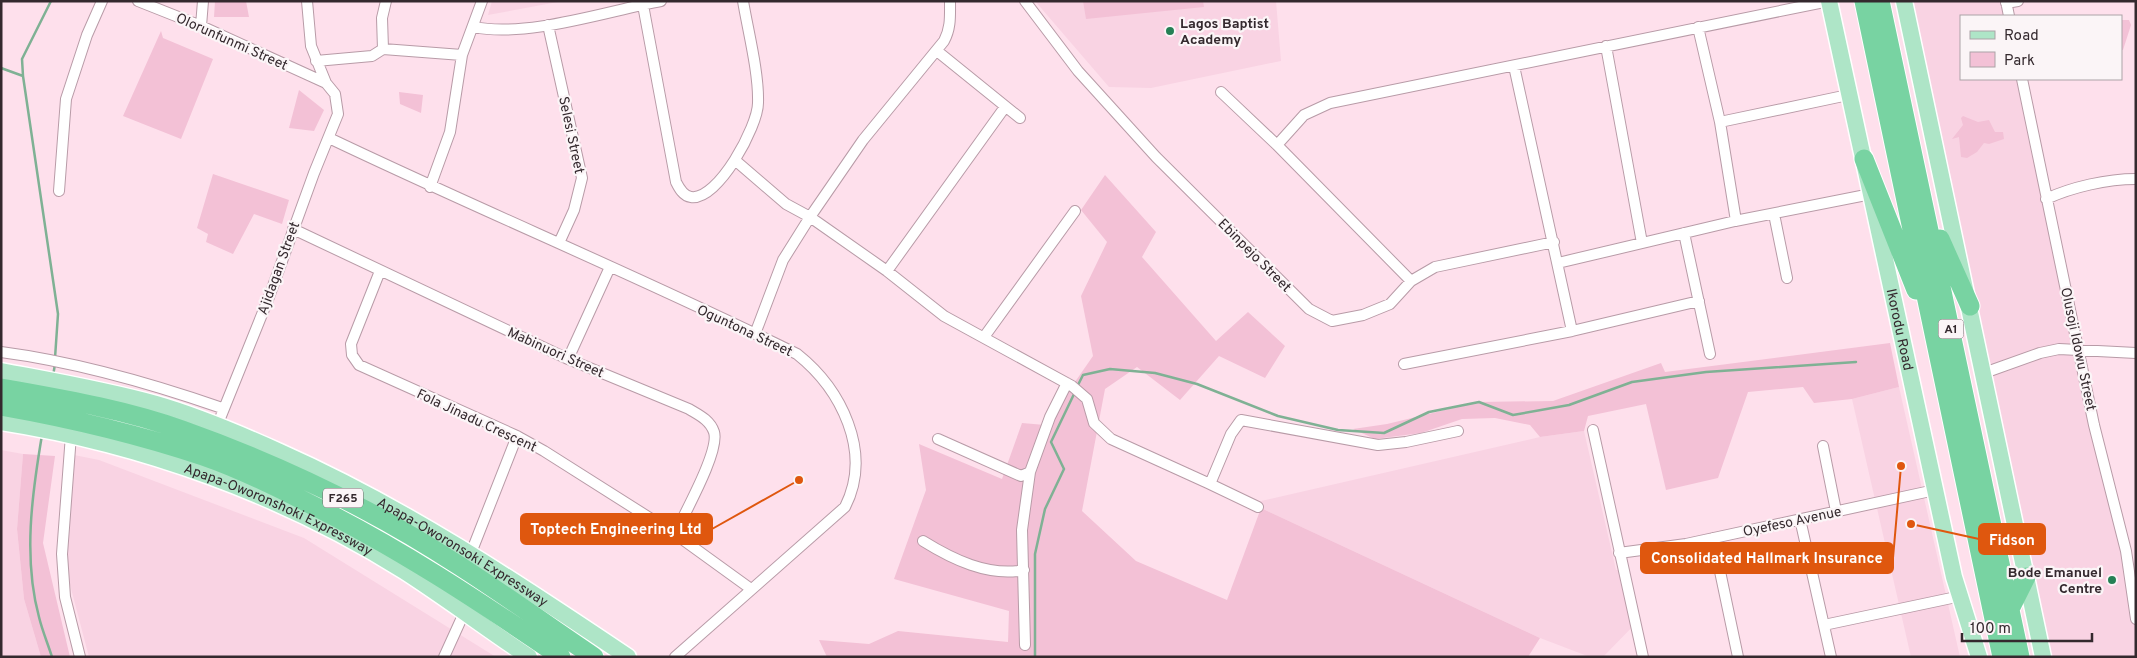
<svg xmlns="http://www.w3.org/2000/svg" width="2137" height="658" font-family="Overpass,sans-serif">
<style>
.built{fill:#f9d3e3}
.green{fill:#f3c1d6}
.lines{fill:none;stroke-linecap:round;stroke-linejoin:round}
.stream{stroke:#7fb194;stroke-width:2.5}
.minor-casing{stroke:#b89ba7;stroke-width:12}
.primary-casing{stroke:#fff;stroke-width:19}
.motorway-casing{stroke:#fff;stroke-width:21}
.minor{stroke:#fff;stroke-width:10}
.primary{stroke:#aee5c7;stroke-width:16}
.motorway{stroke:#78d3a2;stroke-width:19}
.poi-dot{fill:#258055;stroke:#fbf5f7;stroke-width:2}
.labels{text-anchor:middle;stroke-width:4.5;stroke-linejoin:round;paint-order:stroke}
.shield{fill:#fbf5f7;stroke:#70666a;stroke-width:1}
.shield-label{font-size:12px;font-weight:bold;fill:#34292e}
.poi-label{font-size:14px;font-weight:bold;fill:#34292e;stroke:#fbf5f7;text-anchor:start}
.street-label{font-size:14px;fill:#34292e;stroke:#fbf5f7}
.leader{fill:none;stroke:#df570e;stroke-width:2}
.callout-dot{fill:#df570e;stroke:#fbf5f7;stroke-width:2}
.callout{fill:#df570e;stroke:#df570e;stroke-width:2}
.callout-label{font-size:15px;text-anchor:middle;font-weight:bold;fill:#fff}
</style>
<rect width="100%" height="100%" fill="#fee0ec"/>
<path class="built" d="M492,1H563L488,15Z
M1035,1H1276L1281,61L1151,88L1109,87Z
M1908,1H2007L2010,16H1961V79H2024L2136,604V657H2046Z
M1899,387L1960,657H1911L1852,399Z
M1584,431L1616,570L1629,568L1640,619L1603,657H1590L1540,638L1261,508V501L1540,437Z
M1,450L23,454L17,529L24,599L41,657H1Z
M69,454L99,460L304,538L496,657H89L63,558Z"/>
<path class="green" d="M215,1H246L249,17H214Z
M1083,1H1203L1204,7L1086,19Z
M2121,20H2129L2131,25L2123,50H2121Z
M161,31L163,38L213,59L181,139L123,116Z
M299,90L324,110L314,131L289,128Z
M399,92L423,95L421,113L400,104Z
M1963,116L1978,122L1989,120L1995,132H2003L2004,139L1989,144L1984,143L1977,152L1967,158L1961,157L1959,137L1952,139L1963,125L1961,118Z
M213,174L289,200L282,224L254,214L233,254L206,242L208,234L197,228Z
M1105,175L1156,232L1142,257L1216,341L1248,312L1285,346L1265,378L1219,356L1180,400L1137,367L1105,389L1082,511L1136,561L1227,600L1261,508L1540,638L1528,657H827L819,640L869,644L898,631L1008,642L1009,611L894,579L926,490L919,444L1002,479L1022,423L1045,425L1093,356L1081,296L1107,242L1081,210Z
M1890,343L1899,387L1852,399L1814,403L1803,387L1748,392L1718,478L1666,490L1646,404L1588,416L1584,431L1540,437L1530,425L1495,418L1462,419L1421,433L1375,439L1353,429L1387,424L1478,402L1553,401L1661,363L1665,372Z
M23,454L55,456L43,543L70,657H41L24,599L17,529Z"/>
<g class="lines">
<path class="stream" d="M1,68L23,76L58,314L55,358
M23,76L22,59L51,1
M53,376L55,364
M1077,387L1083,375L1110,369L1155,373L1197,384L1278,416L1338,430L1384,433L1429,412L1479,402L1513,415L1569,405L1632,382L1706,372L1856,362
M42,435C32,494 23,558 39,617C42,630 48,644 52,657
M1035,657V554L1045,509L1064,469L1051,442L1075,392"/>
<defs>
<path id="minor" d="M138,1L201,26L326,83
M1025,1L1078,71L1156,157L1309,309L1332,321L1363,315L1390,304L1411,281L1435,267L1554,242
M2006,1L2009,16
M2006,3L2018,1
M643,5L676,182C679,188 683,196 691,197C718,201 758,126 758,103C759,73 748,31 743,1
M548,25L582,178L574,210L559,243
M201,26L203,1
M474,27C527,38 607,11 661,1
M1698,27L1720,122L1736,221
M1606,46L1642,243
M383,49L382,18L386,1
M937,51L1020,118
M316,61L372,56L383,49L462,55
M1514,66L1572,331
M2022,79L2094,425L2126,551L2136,619
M1221,92L1277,145L1411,281
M1720,122L1848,95
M329,138C484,212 643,278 797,354C841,389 873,452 845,507L675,657
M1277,145L1304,115L1330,103L1829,1
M736,161L786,204L810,217L887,271L944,316L1072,386L1087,399L1094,423L1111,439L1210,484L1231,434L1241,420L1378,445L1406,442L1458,431
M430,187L450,132L462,55L482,1
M59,191L66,99L87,35L102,1
M2046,199C2072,187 2107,179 2136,179
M1774,214L1787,278
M293,229L568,359L689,409C699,415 710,420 714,432C720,451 684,514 675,534
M1684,233L1710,354
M1558,263L1735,221L1871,194
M380,271L351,344L352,355L359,365L517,436L544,451L675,534L751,589
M887,271L1005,107
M755,334L783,260L810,217L863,140L944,41C951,28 950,16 950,1
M984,337L1075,211
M1,352C77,362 150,383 222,408
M568,359L610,267
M1404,364L1572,331L1699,301
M1984,373L2040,353L2059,349L2136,353
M217,426L269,297L314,173L338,114L335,94L326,83L311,46L307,1
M1593,430L1643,657
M71,435L62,554L65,597L80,657
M938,439L1021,476L1030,472L1050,417L1067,383
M1823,446L1836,511
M1210,484L1258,507
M1800,519L1831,657
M1713,538L1738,657
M923,541C952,559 988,577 1024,570
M471,553L517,436
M1619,553L1686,544L1935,490
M1824,625L1961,596
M1025,645L1022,530L1030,472
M444,657L464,613"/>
<g id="primary">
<path id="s1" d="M1829,1L1954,577L1979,657"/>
<path d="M1904,1L2043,657"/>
<path id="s2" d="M1,371C53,381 106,390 156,404C198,416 240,434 280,452C404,507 515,581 628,657"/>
<path id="s3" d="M1,422C142,444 283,495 404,571C446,598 487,629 529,657"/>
</g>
<path id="motorway" d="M1864,1L2002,657
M1880,1L2020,657
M1864,159L1916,290
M1940,239L1970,306
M1,388C62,399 123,409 182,430C244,452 306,479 365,510C445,552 519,606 594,657
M1,406C69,418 137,434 203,456C238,468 273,485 306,502C396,546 479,601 561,657
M2010,609L2026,577"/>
</defs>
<use href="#minor" class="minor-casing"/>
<use href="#primary" class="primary-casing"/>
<use href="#motorway" class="motorway-casing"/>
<use href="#minor" class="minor"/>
<use href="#primary" class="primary"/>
<use href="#motorway" class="motorway"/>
</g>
<g class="poi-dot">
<circle cx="1170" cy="31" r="5"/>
<circle cx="2112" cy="580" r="5"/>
</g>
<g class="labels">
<g class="shield">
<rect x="1938.5" y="319.5" width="25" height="19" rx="4"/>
<rect x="323" y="488.5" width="40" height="19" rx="4"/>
</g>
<g class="shield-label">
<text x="1951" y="333">A1</text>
<text x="343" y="502">F265</text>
</g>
<g class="poi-label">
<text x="1180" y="28">Lagos Baptist<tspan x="1180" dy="16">Academy</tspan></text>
<text x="2102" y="577" text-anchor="end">Bode Emanuel<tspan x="2102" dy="16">Centre</tspan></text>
</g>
<g class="street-label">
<text transform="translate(232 41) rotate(24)" y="5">Olorunfunmi Street</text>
<text transform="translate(572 135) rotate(78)" y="5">Selesi Street</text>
<text transform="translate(1255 255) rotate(45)" y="5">Ebinpejo Street</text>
<text transform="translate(278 268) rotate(-70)" y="5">Ajidagan Street</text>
<text transform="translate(745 330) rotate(25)" y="5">Oguntona Street</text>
<text dy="5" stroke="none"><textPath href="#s1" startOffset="336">Ikorodu Road</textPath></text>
<text transform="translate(2079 349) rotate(78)" y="5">Olusoji Idowu Street</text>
<text transform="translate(556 352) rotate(24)" y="5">Mabinuori Street</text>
<text transform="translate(477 420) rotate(25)" y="5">Fola Jinadu Crescent</text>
<text dy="5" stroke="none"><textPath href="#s3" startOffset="292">Apapa-Oworonshoki Expressway</textPath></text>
<text transform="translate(1792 521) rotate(-12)" y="5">Oyefeso Avenue</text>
<text dy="5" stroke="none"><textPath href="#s2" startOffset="500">Apapa-Oworonsoki Expressway</textPath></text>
</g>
</g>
<path class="leader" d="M799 480L712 529M1911 524L1979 539M1901 466L1893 558"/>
<g class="callout-dot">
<circle cx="799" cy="480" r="5"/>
<circle cx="1911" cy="524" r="5"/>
<circle cx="1901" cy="466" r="5"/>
</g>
<g class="callout">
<rect x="521" y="514" width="191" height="30" rx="5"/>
<rect x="1979" y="524" width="66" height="30" rx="5"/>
<rect x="1641" y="543" width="252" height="30" rx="5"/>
</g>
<g class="callout-label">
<text x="616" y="534">Toptech Engineering Ltd</text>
<text x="2012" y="545">Fidson</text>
<text x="1767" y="563">Consolidated Hallmark Insurance</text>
</g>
<rect width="2137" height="658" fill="none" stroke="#34292e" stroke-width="5"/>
<rect x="1960" y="15" width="162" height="65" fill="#fbf5f7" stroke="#aba3a7"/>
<rect x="1970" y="31" width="25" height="8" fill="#aee5c7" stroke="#aba3a7"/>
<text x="2004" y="40" font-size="15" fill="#34292e">Road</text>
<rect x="1970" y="52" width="25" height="15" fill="#f3c1d6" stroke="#aba3a7"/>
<text x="2004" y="65" font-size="15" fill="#34292e">Park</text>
<path d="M1962 633v8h130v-8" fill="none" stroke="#34292e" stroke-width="2.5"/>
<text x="1970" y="633" font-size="15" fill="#34292e" stroke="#fbf5f7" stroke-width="4" paint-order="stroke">100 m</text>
</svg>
